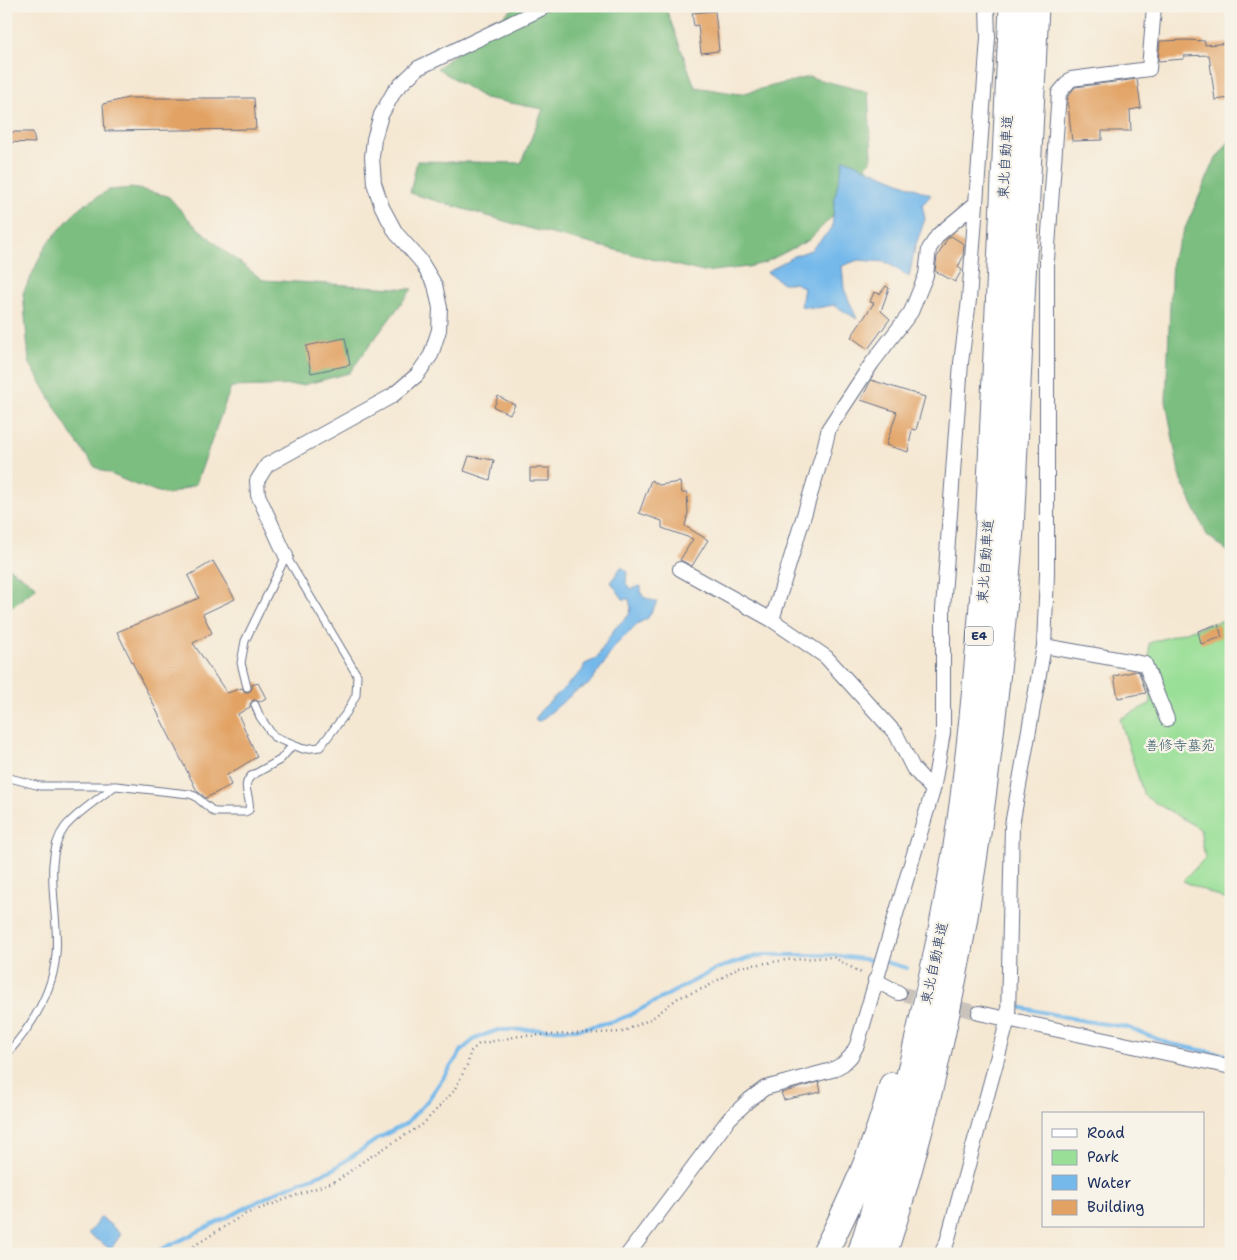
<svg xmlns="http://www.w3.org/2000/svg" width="1237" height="1260" font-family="'Shantell Sans','Klee One',sans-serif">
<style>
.green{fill:#9adf97;stroke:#5a877a}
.forest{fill:#7bbe80;stroke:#4b766f}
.water{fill:#75b9eb;stroke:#4874a4}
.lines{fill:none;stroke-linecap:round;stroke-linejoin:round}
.stream{stroke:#75b9eb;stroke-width:4}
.building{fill:#e2a263}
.minor-tunnel{stroke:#c9c3bc;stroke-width:14;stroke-dasharray:14 7;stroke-linecap:butt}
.service-casing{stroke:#677087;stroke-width:9}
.minor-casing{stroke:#677087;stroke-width:16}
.motorway-casing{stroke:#677087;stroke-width:27}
.path{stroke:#677087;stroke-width:2.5;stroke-dasharray:1 4;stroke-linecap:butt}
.service{stroke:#fff;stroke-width:7}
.minor{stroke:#fff;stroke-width:14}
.motorway{stroke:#fff;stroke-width:25}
.labels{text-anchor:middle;stroke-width:4.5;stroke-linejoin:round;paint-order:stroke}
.shield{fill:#f7f3e8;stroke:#5d6a87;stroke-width:1}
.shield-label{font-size:12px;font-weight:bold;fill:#1b2f5e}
.street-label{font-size:14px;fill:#1b2f5e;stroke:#f7f3e8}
.park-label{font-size:14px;fill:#3b5b6c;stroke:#f7f3e8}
</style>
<rect width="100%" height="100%" fill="#f7f3e8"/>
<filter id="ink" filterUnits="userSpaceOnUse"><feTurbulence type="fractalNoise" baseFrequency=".02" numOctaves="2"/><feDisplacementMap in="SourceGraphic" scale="10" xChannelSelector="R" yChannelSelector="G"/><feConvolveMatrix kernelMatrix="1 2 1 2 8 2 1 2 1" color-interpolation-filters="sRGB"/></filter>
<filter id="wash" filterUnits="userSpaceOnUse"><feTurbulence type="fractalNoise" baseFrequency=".0096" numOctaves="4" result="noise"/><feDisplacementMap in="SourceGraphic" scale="20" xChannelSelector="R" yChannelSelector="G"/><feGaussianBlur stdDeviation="1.12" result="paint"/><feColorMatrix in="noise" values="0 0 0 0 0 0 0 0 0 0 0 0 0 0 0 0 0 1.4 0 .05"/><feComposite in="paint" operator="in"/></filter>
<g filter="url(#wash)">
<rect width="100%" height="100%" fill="#f5e8d3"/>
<path class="green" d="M1229,601H1231V897L1224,899L1183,881L1205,858L1200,829L1144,796L1120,719L1151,703L1149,643L1228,619Z"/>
<path class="forest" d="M516,6H665L695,87L740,94L809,77L868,92L872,157L840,209L809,240L764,263L748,267L703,272L528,228L410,193L417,161L521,163L543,109L484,98L437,68Z
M1231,139V554L1207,535L1180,478L1166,401L1172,258L1215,160Z
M134,188L168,196L193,224L227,253L263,280L412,289L349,373L303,385L231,387L196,484L168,495L133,484L95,467L72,436L29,362L23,293L46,245L80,207L109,190Z
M6,566L37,587L6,612Z"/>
<path class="water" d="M844,159L931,195L922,205L925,219L915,247L909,277L886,262L858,260L842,266L844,289L857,319L834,305L816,308L801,306L804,288L795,283H783L767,272L794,256L811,250L832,228L835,196Z
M621,567L627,571L626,583L631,589L641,586V591L643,597L657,602L648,618L637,624L614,647L603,665L588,685L576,691L540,721L535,720L540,711L582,671L585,664L596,659L615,628L629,615L631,608L629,599H623L611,582Z
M101,1217L121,1234L111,1249L88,1234Z"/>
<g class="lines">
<path class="stream" d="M885,962L907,968
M1018,1007L1085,1021L1126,1027L1171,1044L1231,1056
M1231,1172V1173
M152,1254L226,1218L282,1189L332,1170L379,1138L407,1123L428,1100L463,1049L476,1038L498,1030L580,1029L615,1021L630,1015L716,969L746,959L763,955H832L879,961"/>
</g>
<g id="blocks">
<path class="building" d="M715,11L719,51L701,53L698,25L694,26L692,13Z
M1186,40L1205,41V45L1231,43V61H1226L1230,98L1215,100L1209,55L1184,56V59L1158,61L1160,41Z
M1137,79L1141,108L1130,110L1131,131H1102V140L1072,141L1068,105H1067L1068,96L1075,87Z
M128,98H254L256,129L105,131L103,104Z
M6,132H33L35,143L6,142Z
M951,236L964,244L963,257L958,267L962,270L955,282L935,271L937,257L947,239Z
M886,286L889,288L881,311L890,319L868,349L851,337L874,303L870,302L874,292L880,294Z
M345,338L350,365L311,373L306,346Z
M871,380L925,397L916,430L912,429L908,452L886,445L897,412L861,400Z
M498,396L515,405L510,414L494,407Z
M469,456L494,460L490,480L464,471Z
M530,468H550V481H530Z
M651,480L659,485L680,482L682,493H687L688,513L685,526L708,540L692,566L680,560L693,539L662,528V521L639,513Z
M213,561L235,599L203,614L212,633L193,643L227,693L242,688L245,692H249L252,689V685L258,683L266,698L259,702L256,700H253L250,704V707L238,714L257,757L227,775L231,785L206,798L197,791L117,632L199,598L188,576Z
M1218,624L1222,637L1201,644L1198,631Z
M1137,671L1139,672L1146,693L1118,698L1114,676Z
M819,1082L821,1092L784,1100L781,1093Z"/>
</g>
</g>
<g filter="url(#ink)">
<use href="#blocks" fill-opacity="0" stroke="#677087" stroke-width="1"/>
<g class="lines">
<path class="minor-tunnel" d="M899,993L979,1013"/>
<defs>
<path id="service" d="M247,687L241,663L245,641L286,556L357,675L356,695L347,712L320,747L303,749L274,737L260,717L255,705
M6,777L40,786H116L189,794L195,796L214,812H245L249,810C252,797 240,787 251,776L280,760L292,746
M6,1055C32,1026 53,993 56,954C60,916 41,858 65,827C76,813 101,797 115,786"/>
<path id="minor" d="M286,556L258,495L257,481L267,465L392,396L417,375L431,355L439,330L440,308L435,285L420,260L396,233L382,207L374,183L372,157L374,139L381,115L395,90L418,68L547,6
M680,569L772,620L826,657L896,734L913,768L933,790
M772,620L823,453L829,428L872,363L911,312L926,275L929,249L938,235L975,204
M1044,646L1145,664L1167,719
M875,980L899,993
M979,1013L1231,1067
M628,1254L729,1119L749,1100L765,1088L832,1070L843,1064L851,1056L857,1045L933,790L943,733V609L961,363L969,300L988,38L987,6
M941,1254L947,1242L1008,1019L1012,825L1044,646L1047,574V260L1059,93L1071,79L1149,69L1154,6"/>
<path id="motorway" d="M825,1252C852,1199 877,1144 892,1085
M860,1254C882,1186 899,1119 915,1050C934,969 951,888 962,805C974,713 981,620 988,527L1012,6
M884,1254C960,1019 991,775 1011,530L1036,6"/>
</defs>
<use href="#service" class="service-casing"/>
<use href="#minor" class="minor-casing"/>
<use href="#motorway" class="motorway-casing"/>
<path class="path" d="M181,1254L243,1215L338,1180L365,1160L422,1125L454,1091L468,1063L470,1052L479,1044L519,1036L622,1032L651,1019L678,998L707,987L739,967L786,960L833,957L863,974"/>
<use href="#service" class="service"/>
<use href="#minor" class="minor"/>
<use href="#motorway" class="motorway"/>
</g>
</g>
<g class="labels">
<rect class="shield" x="965" y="626.5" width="28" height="19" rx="4"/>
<g class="shield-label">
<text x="979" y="640">E4</text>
</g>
<g class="street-label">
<text transform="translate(1005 157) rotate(-87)" y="5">東北自動車道</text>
<text transform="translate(985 561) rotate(-86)" y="5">東北自動車道</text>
<text transform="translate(934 963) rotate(-78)" y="5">東北自動車道</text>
</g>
<g class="park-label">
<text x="1180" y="750">善修寺墓苑</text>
</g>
</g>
<rect width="1237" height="1260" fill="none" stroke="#f7f3e8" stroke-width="25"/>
<rect x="1042" y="1112" width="162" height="115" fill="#f7f3e8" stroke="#9fa5b1"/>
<rect x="1052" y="1129" width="25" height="8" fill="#ffffff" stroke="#9fa5b1"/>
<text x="1087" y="1138" font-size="15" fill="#1b2f5e">Road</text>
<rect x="1052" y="1150" width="25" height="15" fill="#9adf97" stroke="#9fa5b1"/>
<text x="1087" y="1162" font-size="15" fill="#1b2f5e">Park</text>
<rect x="1052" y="1175" width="25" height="15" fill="#75b9eb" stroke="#9fa5b1"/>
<text x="1087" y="1188" font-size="15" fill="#1b2f5e">Water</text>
<rect x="1052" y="1200" width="25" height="15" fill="#e2a263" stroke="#9fa5b1"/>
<text x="1087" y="1212" font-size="15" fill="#1b2f5e">Building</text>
</svg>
